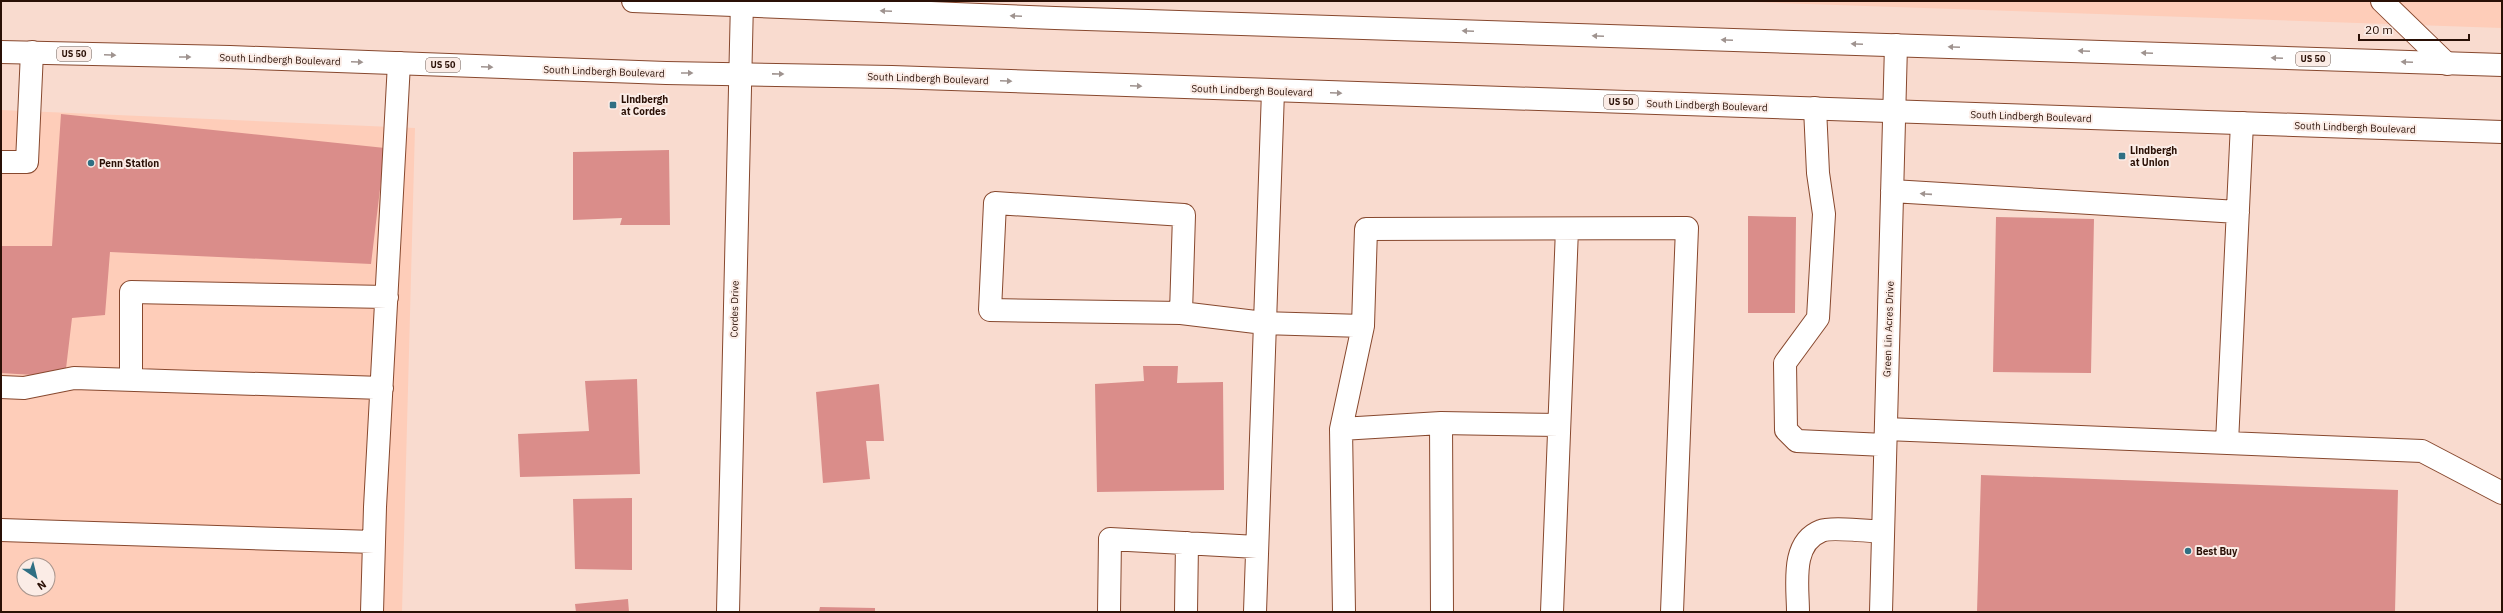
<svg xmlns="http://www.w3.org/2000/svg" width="2503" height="613" font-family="'IBM Plex Sans',sans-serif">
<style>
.built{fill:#fecdb9;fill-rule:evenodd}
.building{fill:#da8d8a}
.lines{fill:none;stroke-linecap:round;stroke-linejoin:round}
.minor-casing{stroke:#87482e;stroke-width:24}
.major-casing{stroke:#87482e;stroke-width:24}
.minor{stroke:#fff;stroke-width:22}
.major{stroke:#fff;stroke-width:22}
.oneway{fill:#9f938f}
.poi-dot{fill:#2f6f83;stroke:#fbece6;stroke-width:1.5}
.labels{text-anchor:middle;stroke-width:4;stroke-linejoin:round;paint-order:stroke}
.shield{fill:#fbece6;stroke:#695249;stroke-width:1}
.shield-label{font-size:9px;font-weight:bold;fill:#2a1006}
.street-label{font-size:10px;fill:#2a1006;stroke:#fbece6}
.poi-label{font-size:10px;font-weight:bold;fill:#2a1006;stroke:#fbece6;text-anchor:start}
</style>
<rect width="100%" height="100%" fill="#f9dbcf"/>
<path class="built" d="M1723,1H2502V28Z
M1,110L415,128L402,612H1ZM24,565H48V589H24Z"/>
<path class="building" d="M61,114L385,148L371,264L110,252L105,315L72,318L65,377L1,373V246H52Z
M669,150L670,225H620L622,218L573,220V152Z
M1748,216L1796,217L1795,313H1748Z
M1996,217L2094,219L2091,373L1993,372Z
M1143,366H1178L1177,383L1223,382L1224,490L1097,492L1095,384L1144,381Z
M637,379L640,474L520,477L518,434L589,431L585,381Z
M879,384L884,441H866L870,479L823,483L816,392Z
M1981,475L2398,490L2395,612H1977Z
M632,498V570L575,569L573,499Z
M628,599L629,612H576L575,604Z
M820,607L875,608V612H819Z"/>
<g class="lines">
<defs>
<path id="minor" d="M2382,1L2447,64
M1815,108L1818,173L1824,214L1818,318L1785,363L1786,430L1797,441L1885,445
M1,162H27L32,52
M1892,191L2238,212
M1181,313L1184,215L995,203L990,310L1181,313L1264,323L1363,326L1366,229L1687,228L1672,612
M131,380V292L387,297
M1,387L24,388L74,378L382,388
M1441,423L1442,612
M1341,429L1441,423L1559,425
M1886,429L2422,451L2502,493
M2227,443L2242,123
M1,530L374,542
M372,612L375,507L399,63
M728,612L742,1
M1109,612L1110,539L1257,547
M1186,612L1187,543
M1255,612L1273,91
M1344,612L1341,429L1363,326
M1552,612L1567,229
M1798,612C1798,586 1790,543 1821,531C1830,527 1870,531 1883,532
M1881,612L1896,45"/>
<path id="major" d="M633,1L1055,18L2502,65
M1,52L230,57L666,73L892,77L2502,132"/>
</defs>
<use href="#minor" class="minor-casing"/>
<use href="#major" class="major-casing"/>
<use href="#minor" class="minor"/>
<use href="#major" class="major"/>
</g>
<defs><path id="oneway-solid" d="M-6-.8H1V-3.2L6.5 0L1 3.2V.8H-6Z"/></defs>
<g class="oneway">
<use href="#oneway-solid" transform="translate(886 11) rotate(-178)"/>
<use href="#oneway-solid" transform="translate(1016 16) rotate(-178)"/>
<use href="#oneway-solid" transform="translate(1468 31) rotate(-178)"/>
<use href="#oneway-solid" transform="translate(1598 36) rotate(-178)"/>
<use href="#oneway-solid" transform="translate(1727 40) rotate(-178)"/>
<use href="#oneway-solid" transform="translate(1857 44) rotate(-178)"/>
<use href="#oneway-solid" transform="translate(1954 47) rotate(-178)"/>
<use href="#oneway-solid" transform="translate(2084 51) rotate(-178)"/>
<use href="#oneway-solid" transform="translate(2147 53) rotate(-178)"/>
<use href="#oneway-solid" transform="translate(110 55) rotate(2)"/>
<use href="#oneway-solid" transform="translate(185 57)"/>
<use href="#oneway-solid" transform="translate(2277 58) rotate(-178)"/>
<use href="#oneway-solid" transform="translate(357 62) rotate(2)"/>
<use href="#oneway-solid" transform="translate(2407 62) rotate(-178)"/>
<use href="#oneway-solid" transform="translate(487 67) rotate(2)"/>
<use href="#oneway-solid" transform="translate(687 73)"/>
<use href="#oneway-solid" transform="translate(778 74) rotate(1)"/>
<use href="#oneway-solid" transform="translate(1006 81) rotate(2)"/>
<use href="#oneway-solid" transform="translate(1136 86) rotate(2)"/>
<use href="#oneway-solid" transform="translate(1336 93) rotate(2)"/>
<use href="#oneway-solid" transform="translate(1926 194) rotate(-176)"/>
</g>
<g class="poi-dot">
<rect x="609" y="101" width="8" height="8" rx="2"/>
<rect x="2118" y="152" width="8" height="8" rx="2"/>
<circle cx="91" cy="163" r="4"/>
<circle cx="2188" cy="551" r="4"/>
</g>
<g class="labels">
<g class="shield">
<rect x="57" y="47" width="34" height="14" rx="3"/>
<rect x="2296" y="52" width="34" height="14" rx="3"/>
<rect x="426" y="58" width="34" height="14" rx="3"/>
<rect x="1604" y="95" width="34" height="14" rx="3"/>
</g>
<g class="shield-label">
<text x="74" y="57">US 50</text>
<text x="2313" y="62">US 50</text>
<text x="443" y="68">US 50</text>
<text x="1621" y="105">US 50</text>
</g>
<g class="street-label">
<text transform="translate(280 59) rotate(2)" y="4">South Lindbergh Boulevard</text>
<text transform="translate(604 71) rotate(2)" y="4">South Lindbergh Boulevard</text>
<text transform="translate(928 78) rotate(2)" y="4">South Lindbergh Boulevard</text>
<text transform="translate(1252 90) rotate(2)" y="4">South Lindbergh Boulevard</text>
<text transform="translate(1707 105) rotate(2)" y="4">South Lindbergh Boulevard</text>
<text transform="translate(2031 116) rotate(2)" y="4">South Lindbergh Boulevard</text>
<text transform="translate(2355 127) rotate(2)" y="4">South Lindbergh Boulevard</text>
<text transform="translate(734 309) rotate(-89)" y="4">Cordes Drive</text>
<text transform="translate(1888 329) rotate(-88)" y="4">Green Lin Acres Drive</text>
</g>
<g class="poi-label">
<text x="621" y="103">Lindbergh<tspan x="621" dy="12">at Cordes</tspan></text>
<text x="2130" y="154">Lindbergh<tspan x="2130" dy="12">at Union</tspan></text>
<text x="99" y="167">Penn Station</text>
<text x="2196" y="555">Best Buy</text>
</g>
</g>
<rect width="2503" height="613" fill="none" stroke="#2a1006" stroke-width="4"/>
<g transform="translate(36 577) rotate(145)"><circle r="19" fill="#fbece6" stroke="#a7948c"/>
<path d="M0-3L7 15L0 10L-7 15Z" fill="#2f6f83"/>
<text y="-6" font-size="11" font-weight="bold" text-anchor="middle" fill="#2a1006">N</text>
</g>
<path d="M2359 34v6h110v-6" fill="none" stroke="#2a1006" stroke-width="2"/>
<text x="2365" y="34" font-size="12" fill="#2a1006" stroke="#fbece6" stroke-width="3" paint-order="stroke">20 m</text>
</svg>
